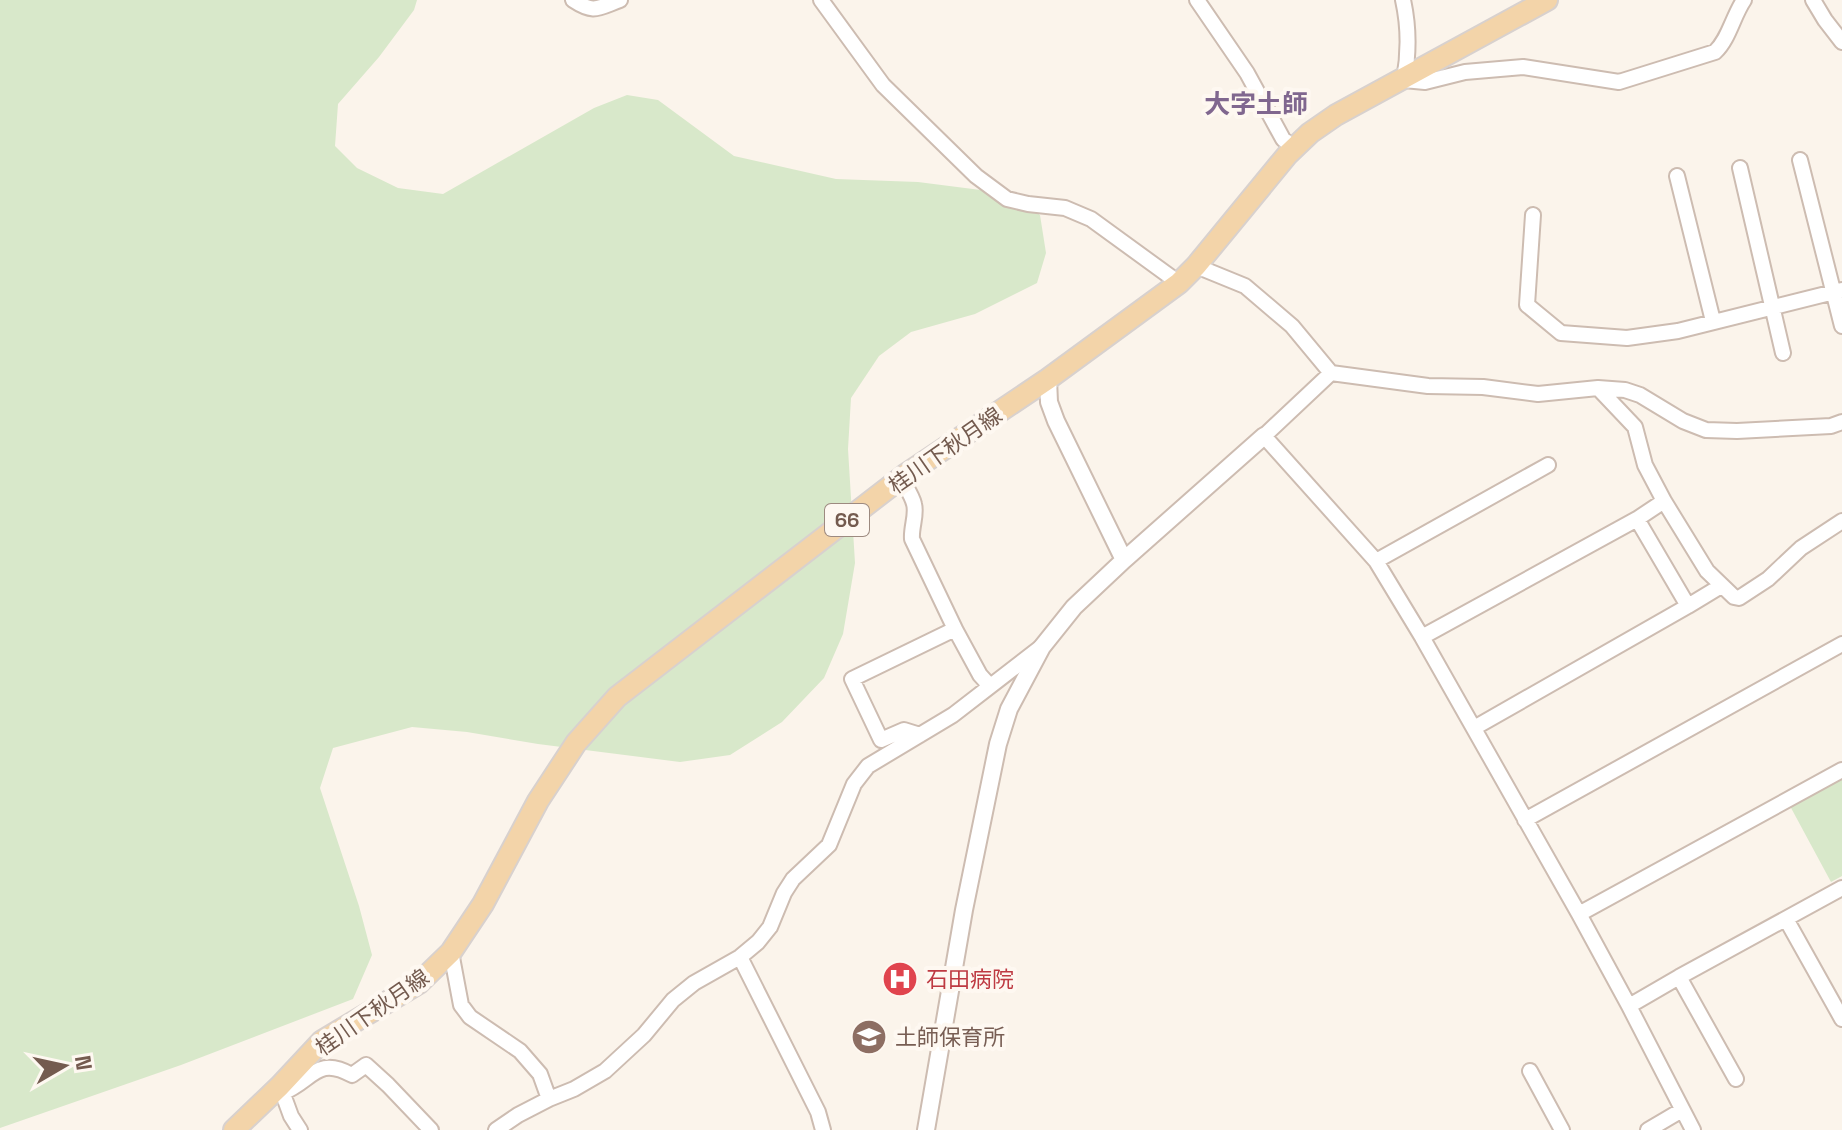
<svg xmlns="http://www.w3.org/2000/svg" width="1842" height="1130" font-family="'Space Grotesk','Noto Sans JP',sans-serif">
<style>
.green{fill:#d8e8ca}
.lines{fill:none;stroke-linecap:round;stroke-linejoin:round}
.minor-casing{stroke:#cdbcb1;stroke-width:18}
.tertiary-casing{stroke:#cdbcb1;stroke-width:20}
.primary-casing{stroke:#d8d1ce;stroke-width:24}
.minor{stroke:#fff;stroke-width:14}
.tertiary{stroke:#fff;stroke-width:16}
.primary{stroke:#f3d4a9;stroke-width:20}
.labels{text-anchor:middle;stroke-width:8;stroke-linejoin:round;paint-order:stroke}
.shield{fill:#fef8f1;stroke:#9d8a80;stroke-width:2}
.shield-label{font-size:20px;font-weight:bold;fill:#745b4f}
.street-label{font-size:22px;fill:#745b4f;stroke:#fef8f1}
.health-label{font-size:22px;fill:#be3a42;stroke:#fef8f1;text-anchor:start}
.education-label{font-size:22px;fill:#785e54;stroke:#fef8f1;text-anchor:start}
.quarter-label{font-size:26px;font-weight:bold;fill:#80678f;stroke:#fef8f1}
</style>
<rect width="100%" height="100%" fill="#fbf4eb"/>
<path class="green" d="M0,0H417L414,10L379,57L338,104L335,146L357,168L398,188L443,194L594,108L627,95L658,100L734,156L836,179L918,182L1012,194L1040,215L1046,253L1037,283L975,314L911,332L879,356L851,398L848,449L855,563L843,634L824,678L782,722L730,755L680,762L538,744L467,732L412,727L333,748L320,788L359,906L372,955L353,999L181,1065L0,1128Z
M1842,778V876L1831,882L1790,806Z"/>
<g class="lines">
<defs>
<path id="minor" d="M573,0C594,14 598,8 620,0
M821,0L883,85L976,176L1007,199L1028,204L1065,208L1091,219L1179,283
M1197,0L1247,73L1283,139L1294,148
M1403,0C1409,27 1409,53 1404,80L1425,82L1465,72L1523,67L1619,82L1715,52C1729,39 1733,16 1744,0
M1813,0L1825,20L1842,42
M1800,160L1842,326
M1740,168L1783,353
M1677,176L1713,321
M1533,215L1527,305L1561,333L1627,338L1678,331L1842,290
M1196,266L1245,286L1292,326L1331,373L1428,386L1483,387L1538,394L1598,388L1625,390L1640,395L1683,421L1706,430L1737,431L1831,426L1842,422
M1331,373L1264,436L1376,561L1422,637L1579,914L1629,1006L1693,1130
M1598,388L1635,427L1645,465L1664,501L1707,571L1734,597L1739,598L1768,579L1801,548L1842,521
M901,478C905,486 912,495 914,504C917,515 911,527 912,539L955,629
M1637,519L1664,501
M1376,561L1548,465
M1688,606L1721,586
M1422,637L1637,519L1688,606L1474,728
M920,735L904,730L881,740L852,679L955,629L980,675L990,686
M1525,820L1842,644
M1579,914L1842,770
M1786,919L1842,1019
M451,952L461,1005L470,1017L520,1051L540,1074L549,1099
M740,957L818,1112L823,1130
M1679,977L1736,1079
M1629,1006L1679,977L1842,888
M1530,1071L1562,1130
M280,1086L291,1116L300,1130
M282,1093C313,1081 316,1055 352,1075L366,1065L388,1085L431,1130
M496,1130L518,1115L549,1099L574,1089L605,1071L644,1035L673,1000L694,983L740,957L758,942L770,927L784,893L793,879L829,845L854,784L868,766L953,715L1041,647
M1648,1130L1682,1110"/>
<path id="tertiary" d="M1048,379L1049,402L1056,421L1124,560
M926,1130L964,910L998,744L1009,709L1042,647L1074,607L1124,560L1264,436"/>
<path id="primary" d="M234,1130L280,1086L322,1041L419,983L451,952L483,904L538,801L576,743L617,697L905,475L1048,379L1179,283L1196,266L1288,154L1310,133L1336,115L1547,0"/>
</defs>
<use href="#minor" class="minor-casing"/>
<use href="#tertiary" class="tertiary-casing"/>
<use href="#primary" class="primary-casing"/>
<use href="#minor" class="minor"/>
<use href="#tertiary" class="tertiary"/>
<use href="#primary" class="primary"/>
</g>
<defs>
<symbol id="hospital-disc" viewBox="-11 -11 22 22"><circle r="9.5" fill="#e0444e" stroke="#fef8f1"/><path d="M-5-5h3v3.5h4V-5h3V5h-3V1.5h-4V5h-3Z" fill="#fff"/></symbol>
<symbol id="school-disc" viewBox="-11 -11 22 22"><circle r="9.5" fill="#8d6e63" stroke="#fef8f1"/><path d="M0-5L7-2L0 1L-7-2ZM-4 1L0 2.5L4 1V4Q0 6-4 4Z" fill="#fff"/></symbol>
</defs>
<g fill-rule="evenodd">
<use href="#hospital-disc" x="880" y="959" width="40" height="40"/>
<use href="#school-disc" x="849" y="1017" width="40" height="40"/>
</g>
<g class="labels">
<rect class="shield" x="825" y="504" width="44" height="32" rx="6"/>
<g class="shield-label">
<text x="847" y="527">66</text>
</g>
<g class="street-label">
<text transform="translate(945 450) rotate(-35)" y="8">桂川下秋月線</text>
<text transform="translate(372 1012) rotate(-35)" y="8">桂川下秋月線</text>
</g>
<g class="health-label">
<text x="926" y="987">石田病院</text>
</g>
<g class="education-label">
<text x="895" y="1045">土師保育所</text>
</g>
<g class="quarter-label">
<text x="1256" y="113">大字土師</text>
</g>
</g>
<g transform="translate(64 1066) rotate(81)" stroke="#fef8f1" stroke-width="6" paint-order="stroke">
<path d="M0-6L14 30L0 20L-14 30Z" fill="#745b4f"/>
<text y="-12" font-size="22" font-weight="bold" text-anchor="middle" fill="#745b4f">N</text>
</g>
</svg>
